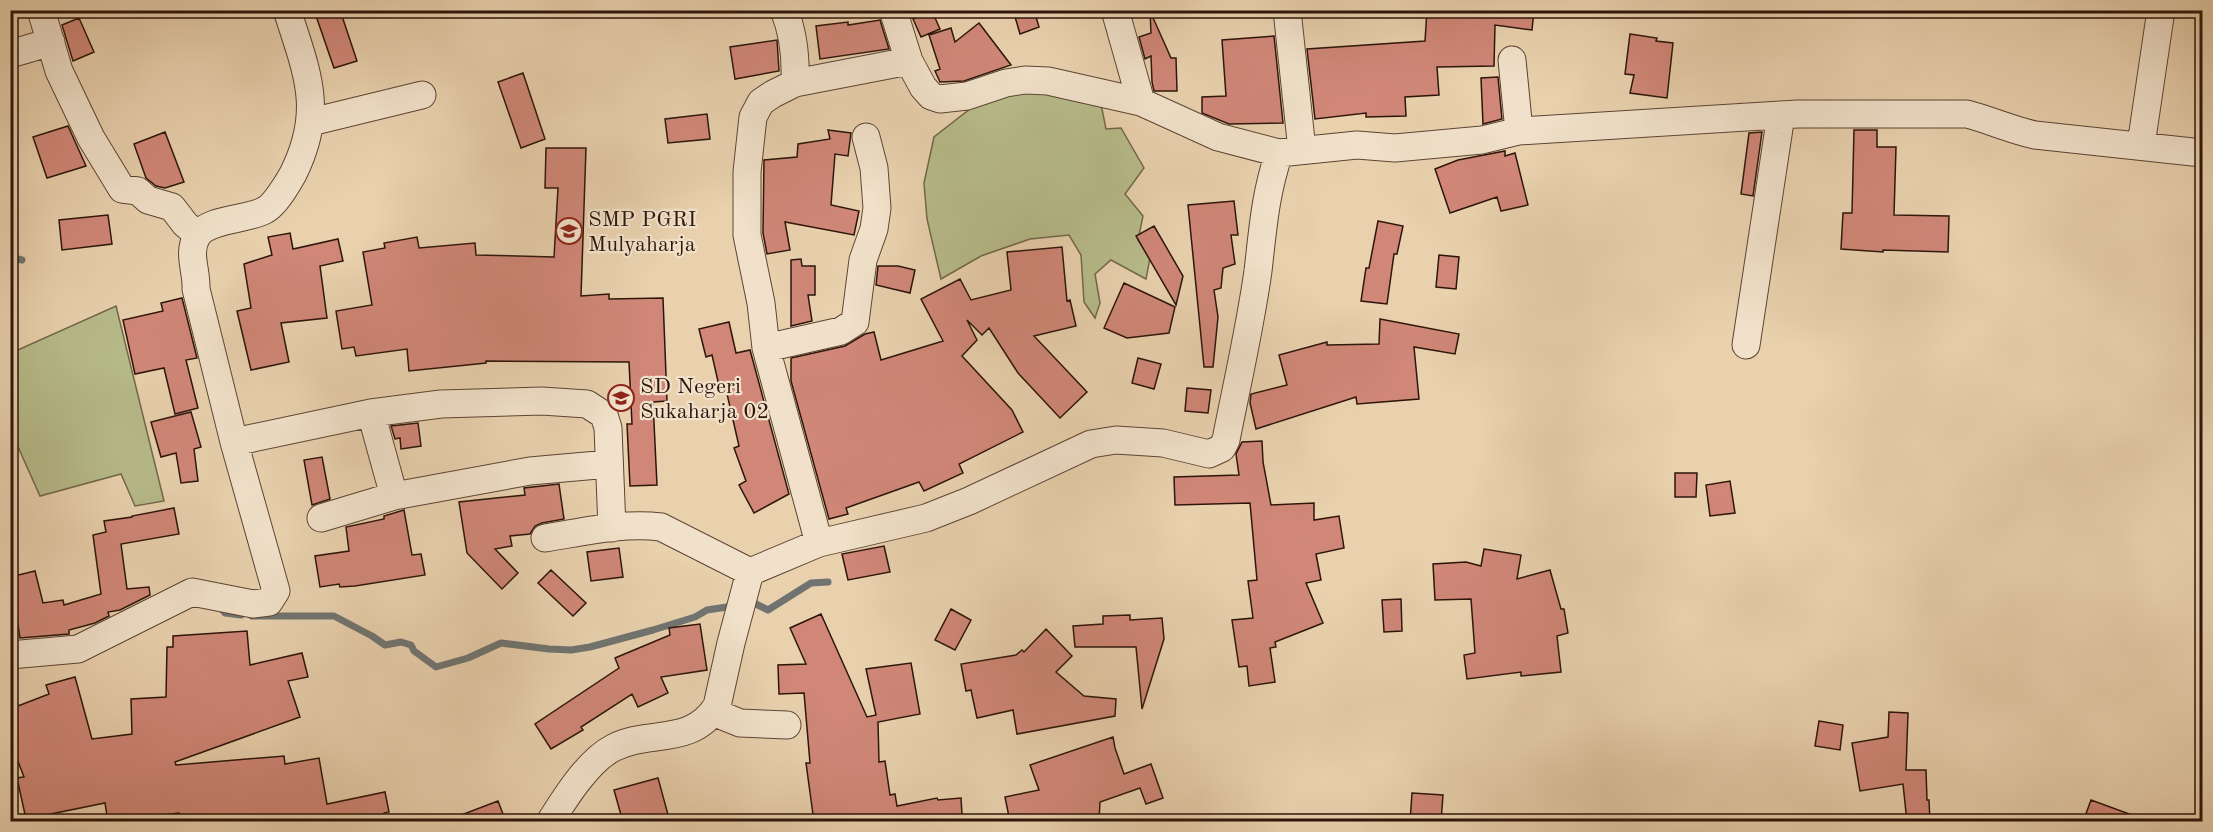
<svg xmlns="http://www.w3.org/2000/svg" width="2213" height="832" font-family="'Old Standard TT',serif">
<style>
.green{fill:#b7bb8a;stroke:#72684a;stroke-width:1.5}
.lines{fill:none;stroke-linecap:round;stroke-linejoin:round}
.stream{stroke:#707471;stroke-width:7}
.building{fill:#d08778;stroke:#2d150a;stroke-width:1.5}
.minor-casing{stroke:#5c4433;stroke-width:29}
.minor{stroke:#f1e1ca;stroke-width:27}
.labels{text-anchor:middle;stroke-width:4.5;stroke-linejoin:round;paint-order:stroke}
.poi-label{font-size:22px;fill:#2d150a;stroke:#f1e1ca;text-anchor:start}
</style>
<rect width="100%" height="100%" fill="#e9d1ae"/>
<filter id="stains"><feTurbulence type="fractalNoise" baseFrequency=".00333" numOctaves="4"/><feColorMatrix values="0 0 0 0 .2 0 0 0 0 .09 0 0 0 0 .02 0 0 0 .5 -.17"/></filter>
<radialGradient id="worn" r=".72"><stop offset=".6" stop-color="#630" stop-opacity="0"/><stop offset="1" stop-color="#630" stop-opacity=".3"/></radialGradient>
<path class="green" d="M1029,82L1099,94L1106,129L1121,128L1144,168L1125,194L1143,216L1138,240L1150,258L1146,279L1111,260L1095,274L1100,303L1095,318L1084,302L1081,255L1069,235L1030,239L981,256L941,279L927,219L924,183L934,137L970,109Z
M116,306L164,501L135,506L121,474L40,496L11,431V353Z"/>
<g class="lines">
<path class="stream" d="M10,257L22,260
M748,603L752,602L768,610L811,583L828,582
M219,606L225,613L241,615
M252,616H334L372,636L385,645L401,642L411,645L414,651L436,667L468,658L501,643L549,649L571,650L590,647L653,630L695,617L707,610L727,607"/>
</g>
<path class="building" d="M314,10H340L357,61L334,68Z
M1013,10H1034L1039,27L1020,34Z
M1427,10H1534L1532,30L1495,25L1494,66L1437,67L1439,95L1405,97L1406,116L1366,117V113L1315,119L1307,49L1425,41Z
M932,11L940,29L921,37L913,19Z
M1150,11L1171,58H1176L1177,91H1154L1152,82L1151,56L1145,59L1139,37L1151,33Z
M79,18L94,52L73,61L62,25Z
M880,20L889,49L820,59L816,26L848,22V25Z
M979,23L1011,65L964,81L940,82L935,71L940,69L929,35L951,28L955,42Z
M1630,34L1657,38L1656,41L1673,43L1667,98L1630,93L1634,75L1625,74Z
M1274,36L1283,123L1229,124L1202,113V97L1226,96L1222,40Z
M777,40L779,71L735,79L730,47Z
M523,73L545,139L521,148L498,82Z
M1498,77L1502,119L1483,124L1481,78Z
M707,114L710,139L668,143L665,119Z
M68,126L86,166L47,178L33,137Z
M828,130L851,133L848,156L835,154L831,205L859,211L854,235L785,222L790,250L767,254L763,233L764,160L797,157L798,144L830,139Z
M1854,130H1877V147H1896L1894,215L1949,216L1948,252L1883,250V252L1841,249L1843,213H1852Z
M165,132L184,182L165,188L156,186L146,178L134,144Z
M1762,132L1753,196L1741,194L1749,133Z
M546,148H586L581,296L609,294V299L663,298L667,401L653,402L657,485L630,486L627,424H632L629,362L486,361V363L409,371L407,349L356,356L354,347L342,349L336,311L372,305L363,252L385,248L384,243L417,237L419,248L475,243L476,255L554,257L558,188H545Z
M1505,151V156L1515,153L1528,205L1501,211L1497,197L1450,213L1435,169L1458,160Z
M1234,201L1238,235H1231L1235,264L1223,268L1221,288L1214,290L1218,317L1213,367H1204L1188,205Z
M108,215L112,244L62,250L59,220Z
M1378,221L1403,226L1397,254H1394L1387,304L1361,301L1366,268H1369Z
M1154,226L1183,276L1176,305L1136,236Z
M290,233L293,249L338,239L343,261L320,266L327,318L281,323L289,362L251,370L237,311L251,308L244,264L272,255L268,237Z
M1062,247L1067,301L1070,300L1076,326L1034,336L1087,392L1060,418L1018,373L989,328L982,335L967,320L977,340L962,356L1012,410L1023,432L959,464L963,473L924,491L919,482L846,508L848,514L829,519L791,381V358L845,346L865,334L874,332L881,360L943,341L921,299L960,279L971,300L1011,290L1007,252Z
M1439,255L1459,257L1456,289L1436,287Z
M801,259L802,266H815V295H808L812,321L791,326V260Z
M878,266H898L915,270L910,293L876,285Z
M1124,283L1175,307L1169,333L1127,338L1104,328Z
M182,298L197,358L186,360L198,408L175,414L164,368L135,374L123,320L163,311L161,303Z
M1380,319L1459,334L1455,354L1414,347L1419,399L1357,404L1356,397L1256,429L1250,403L1251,394L1287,385L1279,355L1327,342V345L1379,344Z
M729,322L736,353L750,350L789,494L754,513L739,485L746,481L734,448L739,446L725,385L719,386L712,355L706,357L699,329Z
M1138,358L1161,364L1154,389L1132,383Z
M1187,388L1211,390L1208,413L1185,411Z
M191,412L201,447L194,449L198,481L181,483L176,453L161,457L151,422Z
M418,423L421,446L401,449L400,438L395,439L391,426Z
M1262,441L1263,462L1271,505L1314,503V520L1339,516L1344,548L1316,554L1321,580L1306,583L1323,623L1275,642L1276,647L1270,648L1275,682L1249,686L1247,666L1239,667L1232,620L1253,618L1248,581L1257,580L1250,503L1175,505L1174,477L1239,475L1236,454L1242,442Z
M322,457L330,499L312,505L304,460Z
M1675,473H1697L1696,497H1675Z
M1730,481L1735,513L1710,516L1706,485Z
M559,484L564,519L542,523L535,526L530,534L510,536L512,546L495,549L518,573L502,589L467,553L459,502L525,495L524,488Z
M174,508L179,534L121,544L127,589L149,587L150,595L120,610L108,612L109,616L95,623L69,630V634L20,638L15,607L10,608V577L35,571L43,603L63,600L64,605L101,594L93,535L106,532L104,521L132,517V516Z
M404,510L412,555L421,554L425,575L355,586L340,587L339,584L320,587L315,556L349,551L346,527L384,519V516Z
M884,546L890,572L848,580L842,554Z
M619,548L623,577L591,581L587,552Z
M1484,549L1521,555L1517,579L1550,570L1561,609H1564L1568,633L1557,636L1561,672L1521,676V672L1467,679L1464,655L1475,653L1471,599L1435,600L1433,564L1466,562L1481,566Z
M551,570L586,603L573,616L538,583Z
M1401,599L1402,631L1384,632L1382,600Z
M951,609L971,620L955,650L935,640Z
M821,614L867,717L876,715L866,669L911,663L920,714L878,722L879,762L885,761L890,795L895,794L897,806L937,798L938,800L961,798L962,815L929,822H864L863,817L837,822H814L806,763H810L804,693L779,694L778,665L806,664L790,628Z
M1130,615V620L1162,618L1164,639L1142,709L1136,647H1075L1073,626L1103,624V616Z
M700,624L707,670L661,677L668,693L638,707L632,694L581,727L583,730L551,749L535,724L619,668L615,658L670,635L669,628Z
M1046,629L1072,656L1056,672L1084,696L1116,699L1115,716L1017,734L1013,710L977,718L971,690L966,691L961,664L1016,655L1022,650L1024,652Z
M247,631L250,665L302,653L308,677L288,681L300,717L175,762L176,765L284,756L285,764L319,758L327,804L385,792L389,812L384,813L386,822H181L179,813L142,817L143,822H108L105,803L26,819L17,778L24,777L10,741V709L49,694L46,685L75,677L92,739L132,734L131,699L166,697L167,647H173V636Z
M1889,712L1908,713L1906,770H1926L1927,800H1929L1930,822H1907L1903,784L1860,791L1852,743L1888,737Z
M1819,721L1843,725L1840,750L1815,746Z
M1113,737L1115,748L1124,774L1151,764L1163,798L1146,804L1140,788L1100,802L1099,821L1060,819V822H1010L1005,797L1039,790L1030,765Z
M658,778L670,822H623L614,790Z
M1412,793L1443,795L1441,822H1410Z
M2091,800L2143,819V822H2083Z
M498,801L506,822H448V820Z"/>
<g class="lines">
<defs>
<path id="minor" d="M41,10L59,71L91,138L122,189L138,191L148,200L172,207L185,224L198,235
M784,10C794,34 796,58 795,83L773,94L761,102L753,117L747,172V235L761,303L766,348L819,543
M1115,10L1141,102
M1287,10L1302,150
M10,54L51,42
M1512,60L1519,131
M909,61L923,87L931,96L940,99L967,96L1006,83L1025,80L1048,81L1141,102L1218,137L1279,153
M795,83L909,61L893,10
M311,122L422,95
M2141,145L2161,10
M1746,345L1781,115
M766,348L841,331L855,322L863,260L874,229L877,208L874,168L866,137
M371,413L394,496
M234,442L371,413L441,404L542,401L587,404L604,415L608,428L612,528
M321,518L394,496L530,471L609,464
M545,538C583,532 623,522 661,527L750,572L819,543L926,518L969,501L1091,444L1116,440L1163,443L1209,454L1222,448L1226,440C1237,384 1250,328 1258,271C1263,228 1265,195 1279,153L1357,145L1395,148L1482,140L1519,131L1797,114H1967C1990,120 2012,130 2035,135L2202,153
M10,655L78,649L192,592L253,604L269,602L276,591L234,442L196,289C197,271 187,253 197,236C208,218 249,220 265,210C274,206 288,183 293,174C325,110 307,73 287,10
M713,712L740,723L787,725
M550,822C565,798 588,761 613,748C649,729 691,747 717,706L731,643L750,572"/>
</defs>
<use href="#minor" class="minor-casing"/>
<use href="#minor" class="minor"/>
</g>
<defs>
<symbol id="school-ring" viewBox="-11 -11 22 22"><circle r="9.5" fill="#f1e1ca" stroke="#8f2418" stroke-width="1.5"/><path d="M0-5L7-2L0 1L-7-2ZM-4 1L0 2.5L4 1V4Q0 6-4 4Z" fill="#8f2418"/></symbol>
</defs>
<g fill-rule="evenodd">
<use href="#school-ring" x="554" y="216" width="30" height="30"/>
<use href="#school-ring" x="606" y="383" width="30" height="30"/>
</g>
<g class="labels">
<g class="poi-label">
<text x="588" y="226">SMP PGRI<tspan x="588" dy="25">Mulyaharja</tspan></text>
<text x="640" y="393">SD Negeri<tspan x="640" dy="25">Sukaharja 02</tspan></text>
</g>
</g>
<rect width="2213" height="832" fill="none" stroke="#e9d1ae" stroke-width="36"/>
<rect x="12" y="12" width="2189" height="808" fill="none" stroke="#2d150a" stroke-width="3"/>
<rect x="18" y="18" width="2177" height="796" fill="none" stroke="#2d150a" stroke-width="1.5"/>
<rect width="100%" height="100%" filter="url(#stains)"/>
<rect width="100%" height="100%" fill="url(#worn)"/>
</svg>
